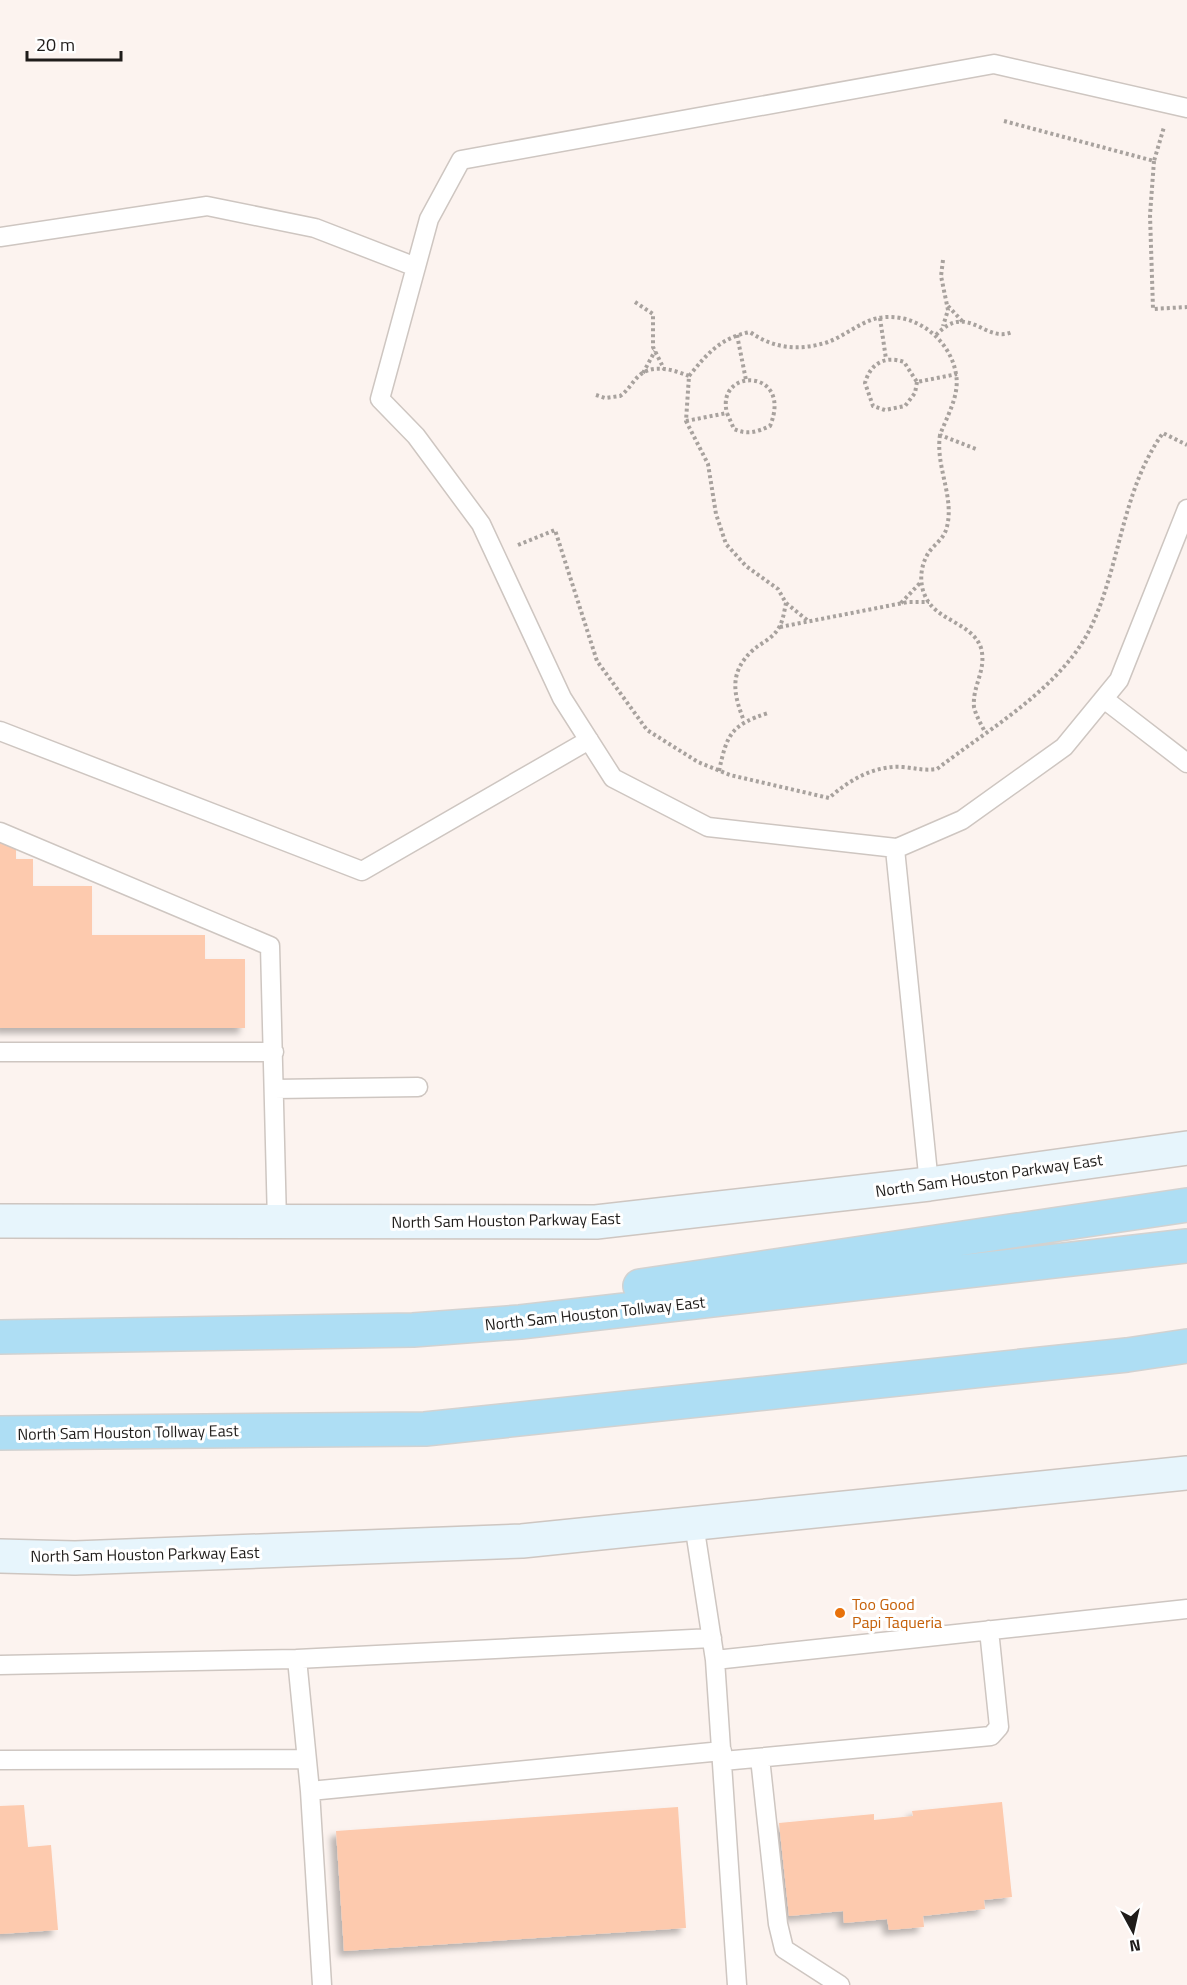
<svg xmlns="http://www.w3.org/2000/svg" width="1187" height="1985" font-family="'Titillium Web',sans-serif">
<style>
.building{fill:#fdcaae;filter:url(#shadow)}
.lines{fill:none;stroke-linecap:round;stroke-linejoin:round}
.service-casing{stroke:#cec6c1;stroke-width:21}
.secondary-casing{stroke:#cec6c1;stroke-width:36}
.motorway-casing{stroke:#d2d2d1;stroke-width:36}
.path{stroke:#a8a29e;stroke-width:4;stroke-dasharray:3 3;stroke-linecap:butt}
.service{stroke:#fff;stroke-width:18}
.secondary{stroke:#e7f5fc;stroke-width:33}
.motorway{stroke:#aedef4;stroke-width:33}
.food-dot{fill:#e8710a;stroke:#fff;stroke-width:2}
.labels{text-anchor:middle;stroke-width:6;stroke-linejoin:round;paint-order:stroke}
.street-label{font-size:16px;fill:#1f1c1a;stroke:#fff}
.food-label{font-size:16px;fill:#c56008;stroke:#fff;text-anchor:start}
</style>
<defs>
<filter id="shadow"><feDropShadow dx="-5.5" dy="5.5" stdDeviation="3" flood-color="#0004"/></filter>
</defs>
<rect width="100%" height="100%" fill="#fcf3ef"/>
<path class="building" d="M0,842H16V859H33V886H92V935H205V959H245V1028H0Z
M1002,1802L1012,1897L984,1900L985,1909L923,1916L924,1927L889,1930L887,1919L844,1923L843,1911L789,1916L779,1823L874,1814V1820L913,1816L912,1811Z
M24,1805L28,1847L51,1845L58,1930L0,1934V1806Z
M678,1807L686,1928L344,1951L336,1831Z"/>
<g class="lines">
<defs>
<path id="service" d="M0,237L207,206L315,228L416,267
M1104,699L1187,763
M0,731L362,871L589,740
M0,832L270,946L277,1222
M896,848L708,827L613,778L562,698L481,524L416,436L380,399L429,219L461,160L994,64L1187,108
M0,1052H274
M274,1089L418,1087
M929,1184L895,849L962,820L1064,747L1119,680L1187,509
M694,1524L715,1660L1187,1609
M297,1659L310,1791
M715,1660L737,1985
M0,1665L297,1659L712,1638
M760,1758L778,1924L784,1949L840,1985
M0,1760L306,1759
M723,1761L991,1736L999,1727L989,1630
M322,1985L310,1791L722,1751"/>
<path id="secondary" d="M0,1221L596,1222L929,1184L1187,1148
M0,1556L75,1558L522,1541L1187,1473"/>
<path id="motorway" d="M640,1286L1187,1205
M0,1337L413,1330L520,1322L1187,1246
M0,1433L425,1429L1127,1355L1187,1346"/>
</defs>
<use href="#service" class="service-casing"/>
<use href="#secondary" class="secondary-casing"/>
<use href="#motorway" class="motorway-casing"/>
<path class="path" d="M1004,121L1154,161L1164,127
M1154,161L1150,215L1153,309L1187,307
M943,260L941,276L948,310L943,326
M635,302L653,314V347L664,369
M948,306L963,322
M880,318L886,359
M737,335L746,380
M936,335C968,301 985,344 1012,332
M643,373L655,351
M689,376C707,354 720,338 750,332C774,349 800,351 828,342C844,336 858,324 874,319C911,309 950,337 956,374C960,395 947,416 940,435L976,449
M917,382L915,393L905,406L885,410L873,406L865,383C870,364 885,355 904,362L917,382L957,374
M596,395L605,398L620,396C629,390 633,380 641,374C655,364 674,370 689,376L686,421L708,464L716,514L726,544L746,566L778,589L786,603C784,612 783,622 778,629C772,639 761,643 753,650C729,672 733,693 744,721
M686,421L727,413L734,429C747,435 757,432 770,426C794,368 715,367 727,413
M940,435C935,467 956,499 946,530C943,539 934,545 929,552C919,567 918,589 930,604C943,621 974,626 981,648C987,670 972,686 974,707C976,716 981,724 985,732
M518,545L555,530L597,661L647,730L698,762L730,775L829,798C849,780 875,765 903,767C915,768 924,771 937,769C990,728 1063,687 1092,625C1121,562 1122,490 1163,433L1187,445
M786,603L807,620
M901,603L921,582
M780,627L908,602H929
M719,771C727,734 731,725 768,713"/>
<use href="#service" class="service"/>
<use href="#secondary" class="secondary"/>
<use href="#motorway" class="motorway"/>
</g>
<circle class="food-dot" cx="840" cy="1613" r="6"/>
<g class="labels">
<g class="street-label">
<text transform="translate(989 1175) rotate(-8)" y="6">North Sam Houston Parkway East</text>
<text transform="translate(506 1220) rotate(-1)" y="6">North Sam Houston Parkway East</text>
<text transform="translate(595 1313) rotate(-6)" y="6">North Sam Houston Tollway East</text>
<text transform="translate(128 1432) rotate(-1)" y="6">North Sam Houston Tollway East</text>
<text transform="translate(145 1554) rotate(-1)" y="6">North Sam Houston Parkway East</text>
</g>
<g class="food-label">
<text x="852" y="1610">Too Good<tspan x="852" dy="18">Papi Taqueria</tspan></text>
</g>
</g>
<g transform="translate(1133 1931) rotate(172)" stroke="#ffffff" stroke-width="4.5" paint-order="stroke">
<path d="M0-4.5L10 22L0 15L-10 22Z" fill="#1f1c1a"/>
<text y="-9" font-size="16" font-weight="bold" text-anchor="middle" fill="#1f1c1a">N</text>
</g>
<path d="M27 51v9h94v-9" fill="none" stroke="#1f1c1a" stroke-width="3"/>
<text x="36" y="51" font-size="18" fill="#1f1c1a" stroke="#ffffff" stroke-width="4.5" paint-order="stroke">20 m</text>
</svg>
